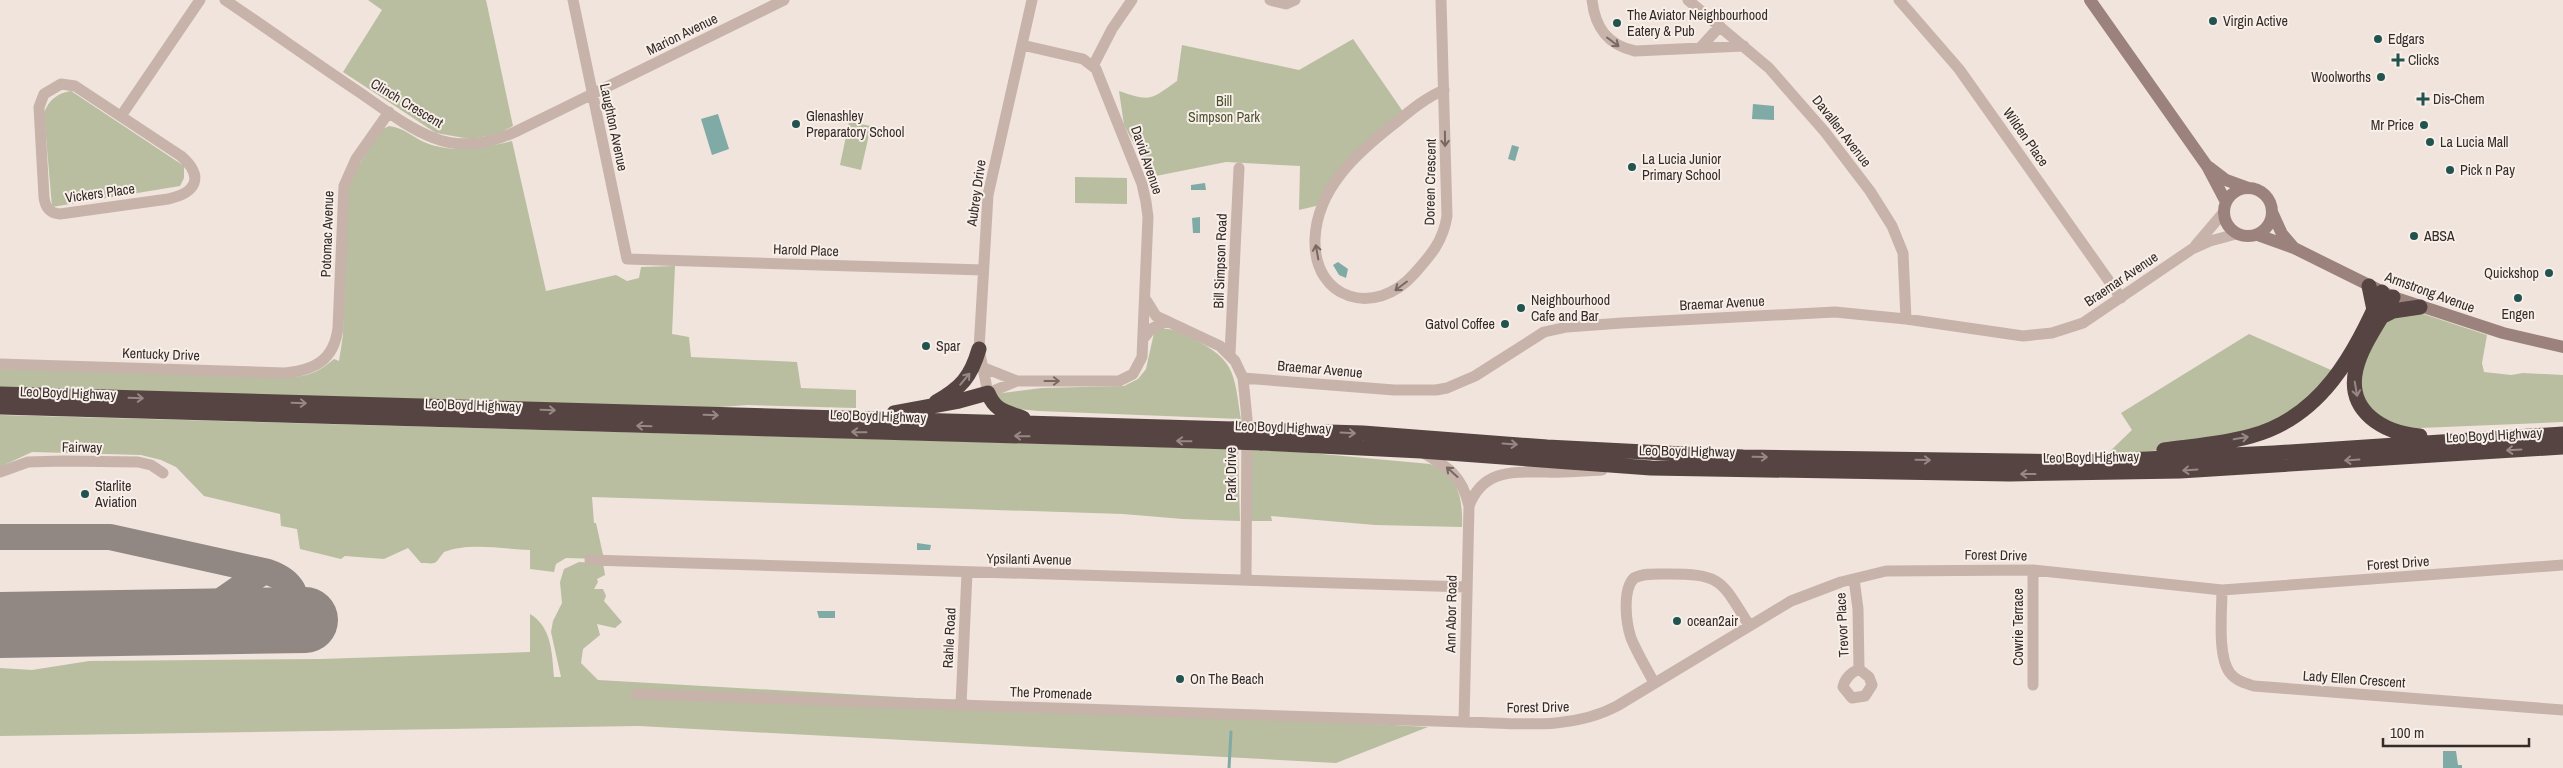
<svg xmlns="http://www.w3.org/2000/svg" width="2563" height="768" font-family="'Archivo Narrow',sans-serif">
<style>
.green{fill:#b8be9f}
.water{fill:#7faaa5}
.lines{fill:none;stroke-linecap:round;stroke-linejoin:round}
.stream{stroke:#7faaa5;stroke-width:3}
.taxiway{stroke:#928883;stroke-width:26}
.runway{stroke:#928883;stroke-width:66}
.street{stroke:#c7b3aa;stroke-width:11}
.secondary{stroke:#9b827c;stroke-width:12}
.highway{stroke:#554441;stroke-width:15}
.highway-bridge{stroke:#554441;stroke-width:15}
.oneway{stroke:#776863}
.oneway2{stroke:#968884}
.poi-dot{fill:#22534f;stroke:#f8efe9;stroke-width:2}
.labels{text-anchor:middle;stroke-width:4;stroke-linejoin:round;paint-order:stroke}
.poi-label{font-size:14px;fill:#352b29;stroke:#f8efe9;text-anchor:start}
.street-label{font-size:14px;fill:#352b29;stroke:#f8efe9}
.park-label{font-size:14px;fill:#4a512f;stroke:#f8efe9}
</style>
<rect width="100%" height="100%" fill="#f0e4dd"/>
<path class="green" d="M368,0H486L513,126L498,134L470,139L436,133L343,72L382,10Z
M1353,39L1406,116L1338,177L1316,206L1299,210L1300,166L1226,162L1151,177L1124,125L1119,91C1151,102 1150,100 1177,81L1182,45L1299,70Z
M71,91L184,166V178L180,186L52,207L44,113C49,100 57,93 71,91Z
M849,122L871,126L861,170L840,165Z
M389,126C404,128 411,136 424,142C451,154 484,148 512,141L546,291L616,275L627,281L639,278L641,267L675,266L672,334L689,337L691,357L797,362L801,388L856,390V408L748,405L678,410L0,387V369L295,377C312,375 321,370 334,359L339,361L343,335L347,198L350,179L381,130Z
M1075,177L1127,178V204L1075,203Z
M2393,304L2487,335L2482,363L2484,372L2511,375L2523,373L2563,375V422L2395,429L2372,418L2356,374Z
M1160,329C1173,328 1182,333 1193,339C1236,360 1234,374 1241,419L1038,411L1008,408L995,394L1042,388L1124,386L1138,379L1146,369L1154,333Z
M2249,334L2338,373L2283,426L2219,445L2106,455L2132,430L2121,413Z
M0,415L1238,449L1240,521L1183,519L1123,514L592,497L594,523H596L604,559L566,558L556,564L554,572L530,569V550C503,549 469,542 444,552C434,564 439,564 421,563L408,548L384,559L345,556L341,559L300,549L297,529L281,526L280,514L204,496L176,467L161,460L141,455L32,452L0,467Z
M1251,450L1300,452L1430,464C1459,474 1463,500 1462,527L1375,525L1271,516L1272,521H1251Z
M579,562L603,563L605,575L597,579L598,582L594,589H603L606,596L604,601L622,622L615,628L597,624L600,635L583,649L581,663L598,680L1428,727L1336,763L639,726L0,736V668L32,670L89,661L321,659L530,652V614C552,627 552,654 554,677H561L551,632L553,621L562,603L560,582L564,569Z"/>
<path class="water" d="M1753,104L1774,106V120L1752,119Z
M718,114L729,149L712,155L701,119Z
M1512,145L1519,147L1515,161L1508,159Z
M1205,183L1206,190H1191V185Z
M1200,217V233H1193L1192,218Z
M1338,262L1348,269L1346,278L1339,275L1333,265Z
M917,543L931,545L930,550H917Z
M817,611H835V618H819Z
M2443,751H2456L2458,765H2462V768H2443Z"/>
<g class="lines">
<path class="stream" d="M1229,768L1231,732"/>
<path class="taxiway" d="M0,537H110L268,572C294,581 298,595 298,620
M192,621L264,571"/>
<path class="runway" d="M0,625L305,620"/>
<path class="street" d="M225,0C268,29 310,59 353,88C379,105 405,127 434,138C460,149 491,143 515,132L784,0
M573,0L627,259L983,270
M1270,0L1286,4L1295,0
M1441,0L1447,216C1443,242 1430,256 1414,274C1375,318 1313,300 1315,239C1317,188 1357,153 1394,124C1410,111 1425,98 1444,90
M1592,0C1595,27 1607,45 1635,51L1744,46
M1688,0L1769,68L1825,132L1870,191L1892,226L1903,253L1906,319
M1899,0L1959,69L2121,298
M1022,45L1083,59L1096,69L1142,184L1146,202L1148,217L1142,357L1133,374L1119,381H1017L988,393L979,349L988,195L1032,0
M1700,48L1720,26
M1093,66L1112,29L1132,0
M61,84L75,86L181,156C205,177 196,193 168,199L60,214C49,213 45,207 44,197L39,107L44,94Z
M121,116L200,0
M2195,246L2223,213
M1146,300L1156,316L1220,346L1235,361L1243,378L1247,419L1246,580
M1143,339L1151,329L1167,321
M1230,354L1239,168
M0,364L285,373C315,370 334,360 338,328L344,186L356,159L389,112
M982,367L1017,381
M1243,378L1394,390H1436L1447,388L1475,376L1544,332L1567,327L1622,323L1835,312L1906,319L2023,336L2052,333L2083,323L2192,249L2210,241L2236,234
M1422,452C1448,467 1462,475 1469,506L1464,722
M0,472L28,462L62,461L138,462L151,465L163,473
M1469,506C1483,469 1513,472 1547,472C1565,473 1584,471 1602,470
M590,560L1467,587
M2033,570V685
M1854,579L1858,609L1859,669L1869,677L1872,685L1865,696L1852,698L1843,687C1845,678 1850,673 1859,669
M2222,590C2222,611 2217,656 2230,673C2236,681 2245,683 2254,686L2563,710
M1654,683C1647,669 1637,653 1631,638C1626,623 1622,590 1634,578C1644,573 1657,574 1668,574C1723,574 1721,581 1749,625
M636,694L1464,722C1516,723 1570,731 1617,706L1791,601L1841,582L1886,571L2033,570L2222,590L2563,565
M961,705L967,573"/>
<path class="secondary" d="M2090,0L2207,166L2226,202
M2209,167L2226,180L2248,188
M2224 212a24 24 0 1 1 48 0a24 24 0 1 1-48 0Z
M2272,212L2282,234L2294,248
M2258,235L2294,248L2393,297L2503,333L2563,347"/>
<path class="highway" d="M2369,286L2374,310
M2393,297C2381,320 2362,344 2356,369C2346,412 2384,433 2420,436
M2383,316L2393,311L2420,307
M0,394L1233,429
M936,402C961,388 971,377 979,349
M0,407L1233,442
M894,413L959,401L988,393C995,411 1006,412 1023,418
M1265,430L1363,433L1547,447L1743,457L2081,462L2274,453L2563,434
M1261,443L1421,451L1651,468L2010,474L2180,471L2563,447
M2164,450C2193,446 2223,444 2251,436C2322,417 2354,354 2382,292"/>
<path class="highway-bridge" d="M1233,429L1265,430
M1233,442L1261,443"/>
</g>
<defs><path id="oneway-shaft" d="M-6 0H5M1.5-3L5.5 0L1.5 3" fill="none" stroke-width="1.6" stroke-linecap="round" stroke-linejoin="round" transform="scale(1.25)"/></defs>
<g class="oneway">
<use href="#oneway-shaft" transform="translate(1613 42) rotate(37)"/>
<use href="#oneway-shaft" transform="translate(1445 139) rotate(89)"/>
<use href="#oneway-shaft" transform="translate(1317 252) rotate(-100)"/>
<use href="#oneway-shaft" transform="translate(1401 286) rotate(143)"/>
<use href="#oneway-shaft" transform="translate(1052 381)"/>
<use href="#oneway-shaft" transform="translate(1452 472) rotate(-138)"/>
</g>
<g class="oneway2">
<use href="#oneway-shaft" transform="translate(965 379) rotate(-50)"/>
<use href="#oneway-shaft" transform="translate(2356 389) rotate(80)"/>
<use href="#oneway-shaft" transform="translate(136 398) rotate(2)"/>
<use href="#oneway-shaft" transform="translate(299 403) rotate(2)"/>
<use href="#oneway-shaft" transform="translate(548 410) rotate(2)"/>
<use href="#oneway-shaft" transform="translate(711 415) rotate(2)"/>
<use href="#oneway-shaft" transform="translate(644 426) rotate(-178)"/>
<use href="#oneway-shaft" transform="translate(859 432) rotate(-179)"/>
<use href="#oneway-shaft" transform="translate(1348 433) rotate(3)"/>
<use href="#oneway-shaft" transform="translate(1022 436) rotate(-179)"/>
<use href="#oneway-shaft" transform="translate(2241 438) rotate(-10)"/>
<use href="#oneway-shaft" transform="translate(1184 441) rotate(-179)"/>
<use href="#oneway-shaft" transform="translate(1510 444) rotate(4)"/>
<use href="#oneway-shaft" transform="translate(2514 450) rotate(177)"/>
<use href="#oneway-shaft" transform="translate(1760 457) rotate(1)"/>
<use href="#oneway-shaft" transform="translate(1923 460) rotate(1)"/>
<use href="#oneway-shaft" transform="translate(2352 460) rotate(176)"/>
<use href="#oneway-shaft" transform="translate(2190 470) rotate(176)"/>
<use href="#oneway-shaft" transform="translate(2028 474) rotate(180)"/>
</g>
<g class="poi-dot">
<circle cx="2213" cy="21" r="5"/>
<circle cx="1617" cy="23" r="5"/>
<circle cx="2378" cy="39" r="5"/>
<path d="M2395.5 52.5h5v5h5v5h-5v5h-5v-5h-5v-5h5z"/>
<circle cx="2381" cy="77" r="5"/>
<path d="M2420.5 91.5h5v5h5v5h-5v5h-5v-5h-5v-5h5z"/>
<circle cx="796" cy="124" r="5"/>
<circle cx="2424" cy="125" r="5"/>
<circle cx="2430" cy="142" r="5"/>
<circle cx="1632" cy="167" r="5"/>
<circle cx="2450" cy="170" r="5"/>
<circle cx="2414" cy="236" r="5"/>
<circle cx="2549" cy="273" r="5"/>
<circle cx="2518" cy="298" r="5"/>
<circle cx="1521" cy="308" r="5"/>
<circle cx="1505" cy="324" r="5"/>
<circle cx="926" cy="346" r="5"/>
<circle cx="85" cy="494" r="5"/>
<circle cx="1677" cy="621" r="5"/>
<circle cx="1180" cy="679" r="5"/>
</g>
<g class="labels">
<g class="poi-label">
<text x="1627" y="20">The Aviator Neighbourhood<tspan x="1627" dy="16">Eatery &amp; Pub</tspan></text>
<text x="2223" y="26">Virgin Active</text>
<text x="2388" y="44">Edgars</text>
<text x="2408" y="65">Clicks</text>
<text x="2371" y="82" text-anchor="end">Woolworths</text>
<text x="2433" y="104">Dis-Chem</text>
<text x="806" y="121">Glenashley<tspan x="806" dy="16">Preparatory School</tspan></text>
<text x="2414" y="130" text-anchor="end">Mr Price</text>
<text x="2440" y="147">La Lucia Mall</text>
<text x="1642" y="164">La Lucia Junior<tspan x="1642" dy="16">Primary School</tspan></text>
<text x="2460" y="175">Pick n Pay</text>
<text x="2424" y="241">ABSA</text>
<text x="2539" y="278" text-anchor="end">Quickshop</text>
<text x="1531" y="305">Neighbourhood<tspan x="1531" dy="16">Cafe and Bar</tspan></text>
<text x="2518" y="319" text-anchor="middle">Engen</text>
<text x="1495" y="329" text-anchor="end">Gatvol Coffee</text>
<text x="936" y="351">Spar</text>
<text x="95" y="491">Starlite<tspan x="95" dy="16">Aviation</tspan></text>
<text x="1687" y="626">ocean2air</text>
<text x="1190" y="684">On The Beach</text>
</g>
<g class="street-label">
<text transform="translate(682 34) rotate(-26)" y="5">Marion Avenue</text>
<text transform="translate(407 103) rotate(31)" y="5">Clinch Crescent</text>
<text transform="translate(614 127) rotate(78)" y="5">Laughton Avenue</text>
<text transform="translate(1842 131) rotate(52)" y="5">Davallen Avenue</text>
<text transform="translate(2026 137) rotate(55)" y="5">Wilden Place</text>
<text transform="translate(1147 160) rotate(71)" y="5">David Avenue</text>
<text transform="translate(1430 182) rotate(-89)" y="5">Doreen Crescent</text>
<text transform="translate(100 193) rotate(-8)" y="5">Vickers Place</text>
<text transform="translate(976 193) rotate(-82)" y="5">Aubrey Drive</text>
<text transform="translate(327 234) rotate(-88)" y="5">Potomac Avenue</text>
<text transform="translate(806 250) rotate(2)" y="5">Harold Place</text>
<text transform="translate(1220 261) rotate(-88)" y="5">Bill Simpson Road</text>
<text transform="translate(2121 279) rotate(-34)" y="5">Braemar Avenue</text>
<text transform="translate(2430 292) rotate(20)" y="5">Armstrong Avenue</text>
<text transform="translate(1722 303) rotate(-3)" y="5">Braemar Avenue</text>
<text transform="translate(161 354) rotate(2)" y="5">Kentucky Drive</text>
<text transform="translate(1320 369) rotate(5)" y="5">Braemar Avenue</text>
<text transform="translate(68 393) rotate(2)" y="5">Leo Boyd Highway</text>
<text transform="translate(473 405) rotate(2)" y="5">Leo Boyd Highway</text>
<text transform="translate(878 416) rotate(2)" y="5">Leo Boyd Highway</text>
<text transform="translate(1283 427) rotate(2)" y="5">Leo Boyd Highway</text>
<text transform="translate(2494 435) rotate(-3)" y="5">Leo Boyd Highway</text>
<text transform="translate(82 447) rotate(1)" y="5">Fairway</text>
<text transform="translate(1687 451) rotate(1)" y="5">Leo Boyd Highway</text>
<text transform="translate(2091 457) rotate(-1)" y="5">Leo Boyd Highway</text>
<text transform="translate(1231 474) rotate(-90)" y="5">Park Drive</text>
<text transform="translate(1996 555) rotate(1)" y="5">Forest Drive</text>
<text transform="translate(1029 559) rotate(1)" y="5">Ypsilanti Avenue</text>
<text transform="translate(2398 563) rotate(-4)" y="5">Forest Drive</text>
<text transform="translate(1451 614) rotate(-89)" y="5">Ann Abor Road</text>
<text transform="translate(1842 625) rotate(-93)" y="5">Trevor Place</text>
<text transform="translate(2018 627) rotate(-90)" y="5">Cowrie Terrace</text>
<text transform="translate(949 638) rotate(-87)" y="5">Rahle Road</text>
<text transform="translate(2354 679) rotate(4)" y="5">Lady Ellen Crescent</text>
<text transform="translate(1051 693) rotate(2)" y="5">The Promenade</text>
<text transform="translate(1538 707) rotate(-1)" y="5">Forest Drive</text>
</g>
<g class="park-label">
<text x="1224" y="106">Bill<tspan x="1224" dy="16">Simpson Park</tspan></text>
</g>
</g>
<path d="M2383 738v8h146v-8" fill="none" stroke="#352b29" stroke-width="2.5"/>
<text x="2390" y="738" font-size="15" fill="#352b29" stroke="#f8efe9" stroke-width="4" paint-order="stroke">100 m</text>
</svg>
